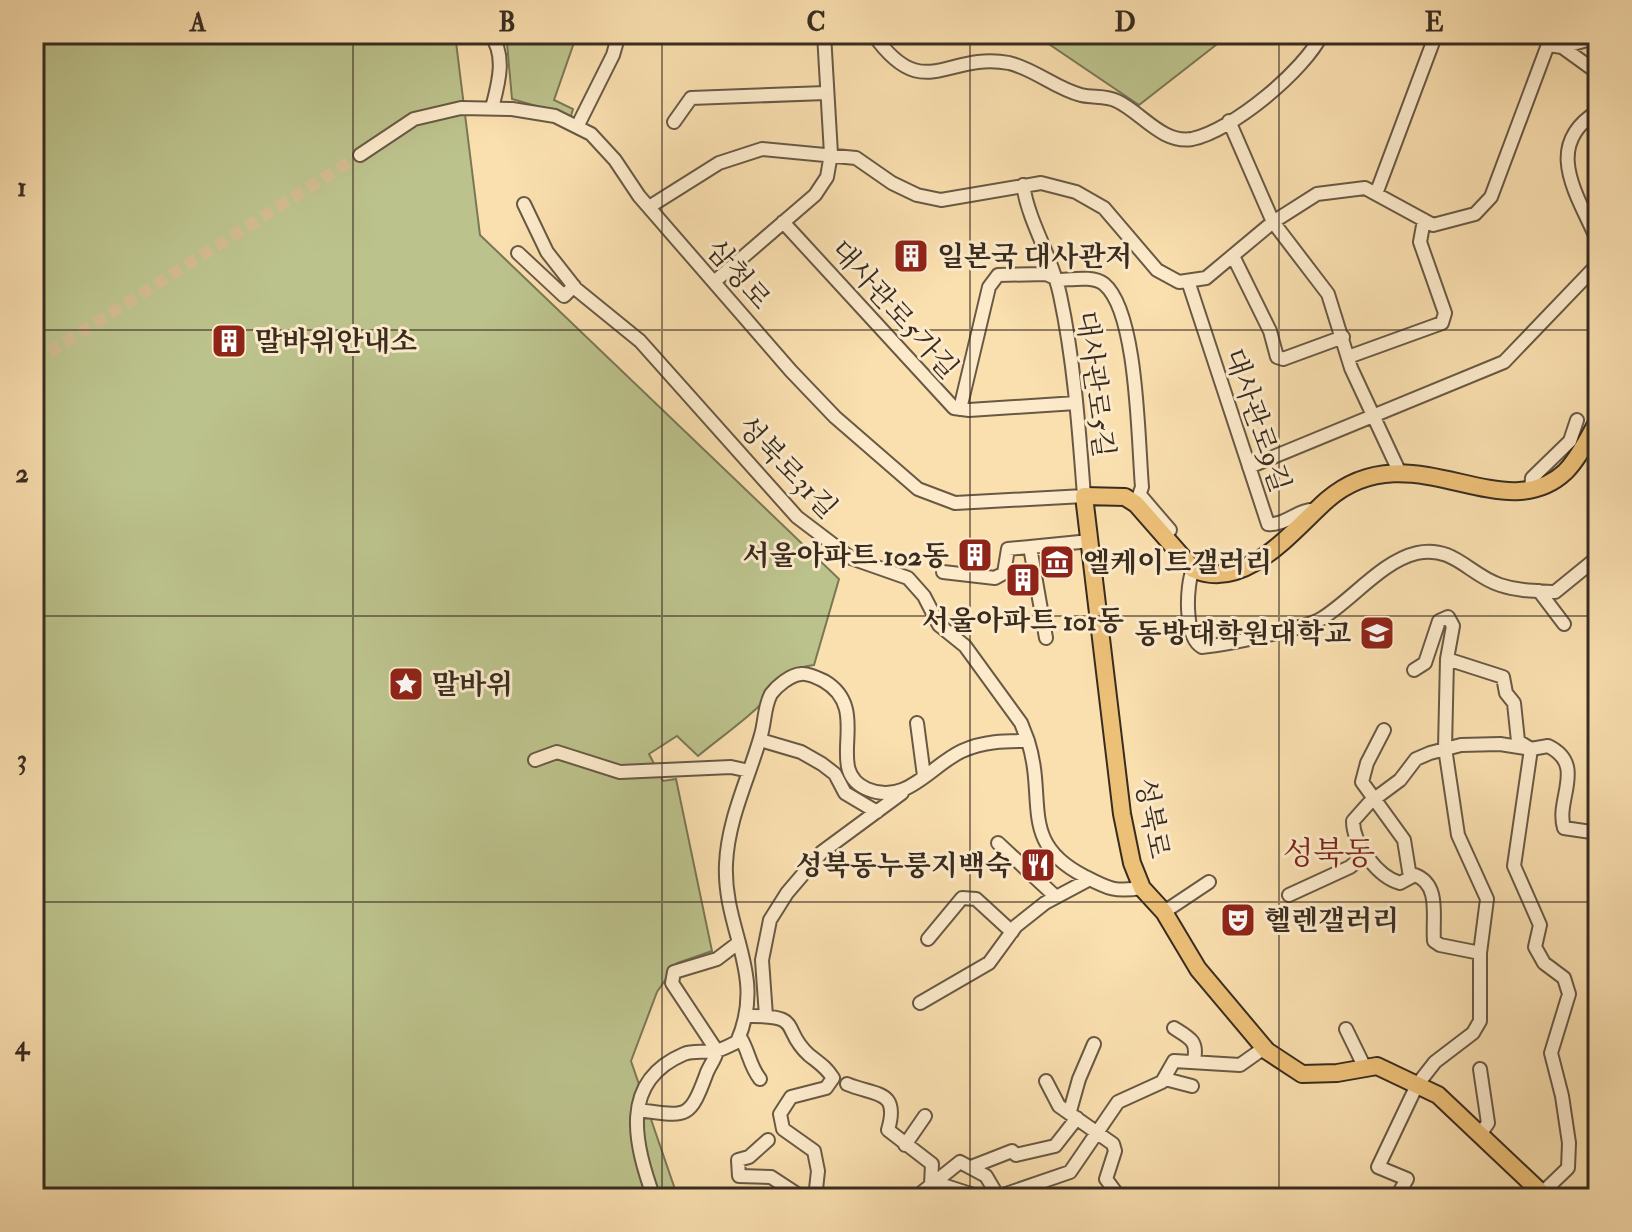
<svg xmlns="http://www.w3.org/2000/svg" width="1632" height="1232" font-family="'IM FELL Double Pica','Noto Serif KR',serif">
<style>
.green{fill:#bcc28c;stroke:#7a7756;stroke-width:2}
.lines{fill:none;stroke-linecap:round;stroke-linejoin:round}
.minor-tunnel{stroke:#d3bb92;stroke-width:12;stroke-dasharray:12 6;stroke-linecap:butt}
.minor-casing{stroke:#685944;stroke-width:16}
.major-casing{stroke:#382c20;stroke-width:20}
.minor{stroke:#fceacb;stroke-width:12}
.major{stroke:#edc078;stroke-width:16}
.grid{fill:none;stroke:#382c20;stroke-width:2;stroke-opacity:0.55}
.labels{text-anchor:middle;stroke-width:6;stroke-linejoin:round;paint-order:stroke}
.poi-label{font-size:28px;font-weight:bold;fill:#382c20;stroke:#fceacb;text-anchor:start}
.street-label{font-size:28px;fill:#382c20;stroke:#fceacb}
.quarter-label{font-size:32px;fill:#7a1f14;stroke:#fceacb}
.neatline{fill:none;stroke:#382c20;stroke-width:3}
.grid-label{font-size:26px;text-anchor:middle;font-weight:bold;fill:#382c20}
</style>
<rect width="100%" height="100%" fill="#fadfaf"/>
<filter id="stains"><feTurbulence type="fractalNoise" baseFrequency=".0025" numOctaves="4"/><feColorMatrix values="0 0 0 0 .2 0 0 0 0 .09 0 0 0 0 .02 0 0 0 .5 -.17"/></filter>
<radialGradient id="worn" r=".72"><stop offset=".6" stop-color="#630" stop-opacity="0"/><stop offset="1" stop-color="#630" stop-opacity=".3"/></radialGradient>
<path class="green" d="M34,34H455L480,235L839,579L814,665C775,670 780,684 757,708C739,725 717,740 698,756L677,736L649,754L663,781L676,779L712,951L677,963L657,992L631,1061L678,1198H34Z
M502,34H577L554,100L573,109L571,116L512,99L507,43Z
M1034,34H1230L1139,105Z"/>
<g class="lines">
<path class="minor-tunnel" d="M34,362L360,155"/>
<defs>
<path id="minor" d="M490,34C507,55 498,85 492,108
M873,34C924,106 946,51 1009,63C1035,69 1056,89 1081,95C1093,98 1106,95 1117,101C1141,112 1162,144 1192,139C1232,131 1305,70 1322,34
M1548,45L1562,47L1598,37
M1562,47L1598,73
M1598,111C1541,146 1578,195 1598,242
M1229,121L1273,222L1328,294L1351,368L1399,471
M674,122L691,98L826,93
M577,127L613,55L619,34
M360,155L414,119L461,108L512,109L555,116L591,134L615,160L639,196L791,371L835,417L918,489L955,503L1084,496C1079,429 1074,360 1060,295C1052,256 1029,224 1023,185
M1376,194L1436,34
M524,204L547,252L576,289L640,341L797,517L851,558L908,578L924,596L939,625L965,646L1021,723L1028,741
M649,207L719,163L762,149L856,158L892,183L917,195L941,200L1041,183L1076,192L1104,208L1157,270L1179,282L1206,278L1273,222L1317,194L1365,188L1433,225L1475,214L1491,197L1552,34
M783,222L954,408L969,410L1076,403
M518,253L564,296L574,286
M1233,256L1270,331L1277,357L1283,359L1343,337
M1056,280C1070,280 1093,275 1104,284C1138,312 1138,443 1142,487L1136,504
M1188,281L1268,524C1286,526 1298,508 1317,510
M714,282L815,195L827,177L831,154L824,34
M1348,357L1442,323L1445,313L1420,242L1424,220
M960,409L989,287L998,275L1046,274L1055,278
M1588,439L1598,453
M1249,467L1504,362L1598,264
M1531,488L1532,478L1570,441L1577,420
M1140,495L1170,530
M1193,569C1186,586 1184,637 1202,647C1224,645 1304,629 1321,619C1352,600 1382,561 1417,553C1454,545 1469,575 1500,585C1518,591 1536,591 1555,592L1598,557
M943,572L995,578L1004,573L1008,549L1030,547
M1539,591L1564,624
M1046,638L1030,547L1090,541
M1447,659L1503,677L1506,693L1514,703L1518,741L1531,749L1514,866L1540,925L1535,947L1544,963L1564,978L1569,994L1551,1053L1562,1096L1569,1143L1568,1168L1542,1193
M917,723L924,776
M1384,730L1367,763L1362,782L1404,840L1410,877
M760,740L801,752L822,764L835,774L845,793L877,812
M535,760L557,752L620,772L731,767L749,771
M998,843L1056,897
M1289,895L1350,867L1366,854
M1164,912L1209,882
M928,939L962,898L976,899L1012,932
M1480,953L1440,945L1434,941C1432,917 1441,885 1415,875L1400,883C1378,877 1353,844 1353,821L1369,803L1400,780L1416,759L1430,753L1461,745L1500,744L1531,749L1548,746C1587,765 1555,799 1564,828L1598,833
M920,1003L989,963L1016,926L1045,903L1090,879
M748,1016C805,1015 780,1029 809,1055C819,1063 826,1067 833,1078L826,1088L791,1097L780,1114L783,1129L814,1151L818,1171L815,1198
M766,1016L762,960L770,920L787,893L822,852L902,793
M1174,1028C1190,1038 1198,1041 1194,1060
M1346,1029L1365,1068
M740,1037C749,1051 749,1065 760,1079
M1480,1069L1488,1123L1481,1133
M1165,1079L1192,1086
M1046,1081L1059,1106L1113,1144L1115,1151L1106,1179L1120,1198
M847,1084C875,1096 900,1089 888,1130L932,1164L931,1185
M638,1110C686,1116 689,1121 706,1075C709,1066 715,1060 717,1051L672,983L674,972L717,959L738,943
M1070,1111L1079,1079L1094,1044
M768,1140L749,1157L738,1160L739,1176L771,1177L800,1196L847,1198
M905,1145L925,1116
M971,1167L1012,1151L1016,1155L1055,1146L1077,1118
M931,1185L946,1186L983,1198
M654,1198C635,1145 618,1082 684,1054C693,1050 705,1053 715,1051C722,1050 730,1045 737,1042C767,974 723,931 726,864C728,818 749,778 761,735C765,722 764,707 771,694C777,686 790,675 801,674C808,673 818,678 824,681C874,710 822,770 867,789C906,806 930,766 962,751C984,741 1005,741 1028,741C1047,801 1018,842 1084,876C1109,889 1114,892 1142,888
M872,1198H894
M915,1198L960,1162L986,1176L996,1193L1003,1195L1070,1172L1118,1102L1162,1082L1174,1061L1240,1065L1264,1048
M1396,1198L1407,1179L1378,1167L1417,1085L1435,1062L1473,1033L1480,1021V953L1487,899L1458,835L1445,748L1447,659L1453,626L1448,617L1439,621L1425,663L1414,670
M1582,1198L1598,1190"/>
<path id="major" d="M1547,1198L1438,1095L1377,1066L1337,1073L1302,1074L1267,1051L1198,969L1164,912L1142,888L1132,863L1122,814L1084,496L1125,497L1136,504L1193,569C1245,593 1294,529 1327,500C1410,428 1502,531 1565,472C1579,458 1588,438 1598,421"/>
</defs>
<use href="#minor" class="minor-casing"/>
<use href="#major" class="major-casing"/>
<use href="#minor" class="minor"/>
<use href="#major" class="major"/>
</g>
<path class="grid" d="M353,34V1198M662,34V1198M970,34V1198M1279,34V1198M34,330H1598M34,616H1598M34,902H1598"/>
<defs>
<symbol id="building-square" viewBox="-11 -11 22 22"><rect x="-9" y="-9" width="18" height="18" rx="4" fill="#8f2418" stroke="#fceacb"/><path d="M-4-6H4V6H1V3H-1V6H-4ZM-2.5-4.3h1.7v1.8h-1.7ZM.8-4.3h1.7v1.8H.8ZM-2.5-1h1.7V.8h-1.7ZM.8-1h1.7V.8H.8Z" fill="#fff"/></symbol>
<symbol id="museum-square" viewBox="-11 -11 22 22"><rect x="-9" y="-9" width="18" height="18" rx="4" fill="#8f2418" stroke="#fceacb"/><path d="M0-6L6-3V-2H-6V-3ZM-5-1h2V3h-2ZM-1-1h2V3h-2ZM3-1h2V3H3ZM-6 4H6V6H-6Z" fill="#fff"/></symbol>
<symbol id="university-square" viewBox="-11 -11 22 22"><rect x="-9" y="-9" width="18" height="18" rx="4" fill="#8f2418" stroke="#fceacb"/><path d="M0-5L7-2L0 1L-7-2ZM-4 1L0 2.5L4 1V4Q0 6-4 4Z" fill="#fff"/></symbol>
<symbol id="sight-square" viewBox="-11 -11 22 22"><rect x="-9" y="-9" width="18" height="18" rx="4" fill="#8f2418" stroke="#fceacb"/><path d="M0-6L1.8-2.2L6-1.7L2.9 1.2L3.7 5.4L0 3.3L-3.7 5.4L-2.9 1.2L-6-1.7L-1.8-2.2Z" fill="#fff"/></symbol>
<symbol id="restaurant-square" viewBox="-11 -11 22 22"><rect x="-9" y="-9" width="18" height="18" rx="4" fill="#8f2418" stroke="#fceacb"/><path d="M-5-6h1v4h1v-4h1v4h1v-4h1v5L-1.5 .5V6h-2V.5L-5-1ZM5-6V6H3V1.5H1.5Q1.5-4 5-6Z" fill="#fff"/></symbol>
<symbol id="theatre-square" viewBox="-11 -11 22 22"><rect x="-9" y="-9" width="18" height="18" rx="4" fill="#8f2418" stroke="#fceacb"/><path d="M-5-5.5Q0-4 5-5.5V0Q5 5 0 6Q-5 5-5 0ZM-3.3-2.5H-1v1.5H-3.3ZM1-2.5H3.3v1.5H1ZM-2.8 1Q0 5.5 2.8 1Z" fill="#fff"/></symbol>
</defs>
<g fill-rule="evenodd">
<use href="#building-square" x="891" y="236" width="40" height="40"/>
<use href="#building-square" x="209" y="321" width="40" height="40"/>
<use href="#building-square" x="955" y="535" width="40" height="40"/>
<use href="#museum-square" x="1037" y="542" width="40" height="40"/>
<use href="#building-square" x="1003" y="560" width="40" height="40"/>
<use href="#university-square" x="1357" y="613" width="40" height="40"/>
<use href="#sight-square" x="386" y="664" width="40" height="40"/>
<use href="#restaurant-square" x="1018" y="845" width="40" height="40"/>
<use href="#theatre-square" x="1218" y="900" width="40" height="40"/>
</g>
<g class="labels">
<g class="poi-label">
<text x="937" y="266">일본국 대사관저</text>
<text x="255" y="351">말바위안내소</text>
<text x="949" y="565" text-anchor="end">서울아파트 102동</text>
<text x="1083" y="572">엘케이트갤러리</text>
<text x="1023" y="630" text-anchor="middle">서울아파트 101동</text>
<text x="1351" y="643" text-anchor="end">동방대학원대학교</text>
<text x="432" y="694">말바위</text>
<text x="1012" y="875" text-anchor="end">성북동누룽지백숙</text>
<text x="1264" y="930">헬렌갤러리</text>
</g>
<g class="street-label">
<text transform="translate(739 274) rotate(49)" y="10">삼청로</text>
<text transform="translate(895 309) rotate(48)" y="10">대사관로5가길</text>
<text transform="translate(1096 384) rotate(83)" y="10">대사관로5길</text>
<text transform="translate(1258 420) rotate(71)" y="10">대사관로9길</text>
<text transform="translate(788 467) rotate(46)" y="10">성북로31길</text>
<text transform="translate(1153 818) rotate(79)" y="10">성북로</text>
</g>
<g class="quarter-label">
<text x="1329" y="864">성북동</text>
</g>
</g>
<rect width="1632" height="1232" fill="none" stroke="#fadfaf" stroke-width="88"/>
<rect x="44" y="44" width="1544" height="1144" class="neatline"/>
<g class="grid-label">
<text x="198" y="31">A</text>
<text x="507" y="31">B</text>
<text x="816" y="31">C</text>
<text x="1125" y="31">D</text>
<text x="1434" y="31">E</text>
<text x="22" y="196">1</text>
<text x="22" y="482">2</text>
<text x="22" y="768">3</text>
<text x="22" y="1054">4</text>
</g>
<rect width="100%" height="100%" filter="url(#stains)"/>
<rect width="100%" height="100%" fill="url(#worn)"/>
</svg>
